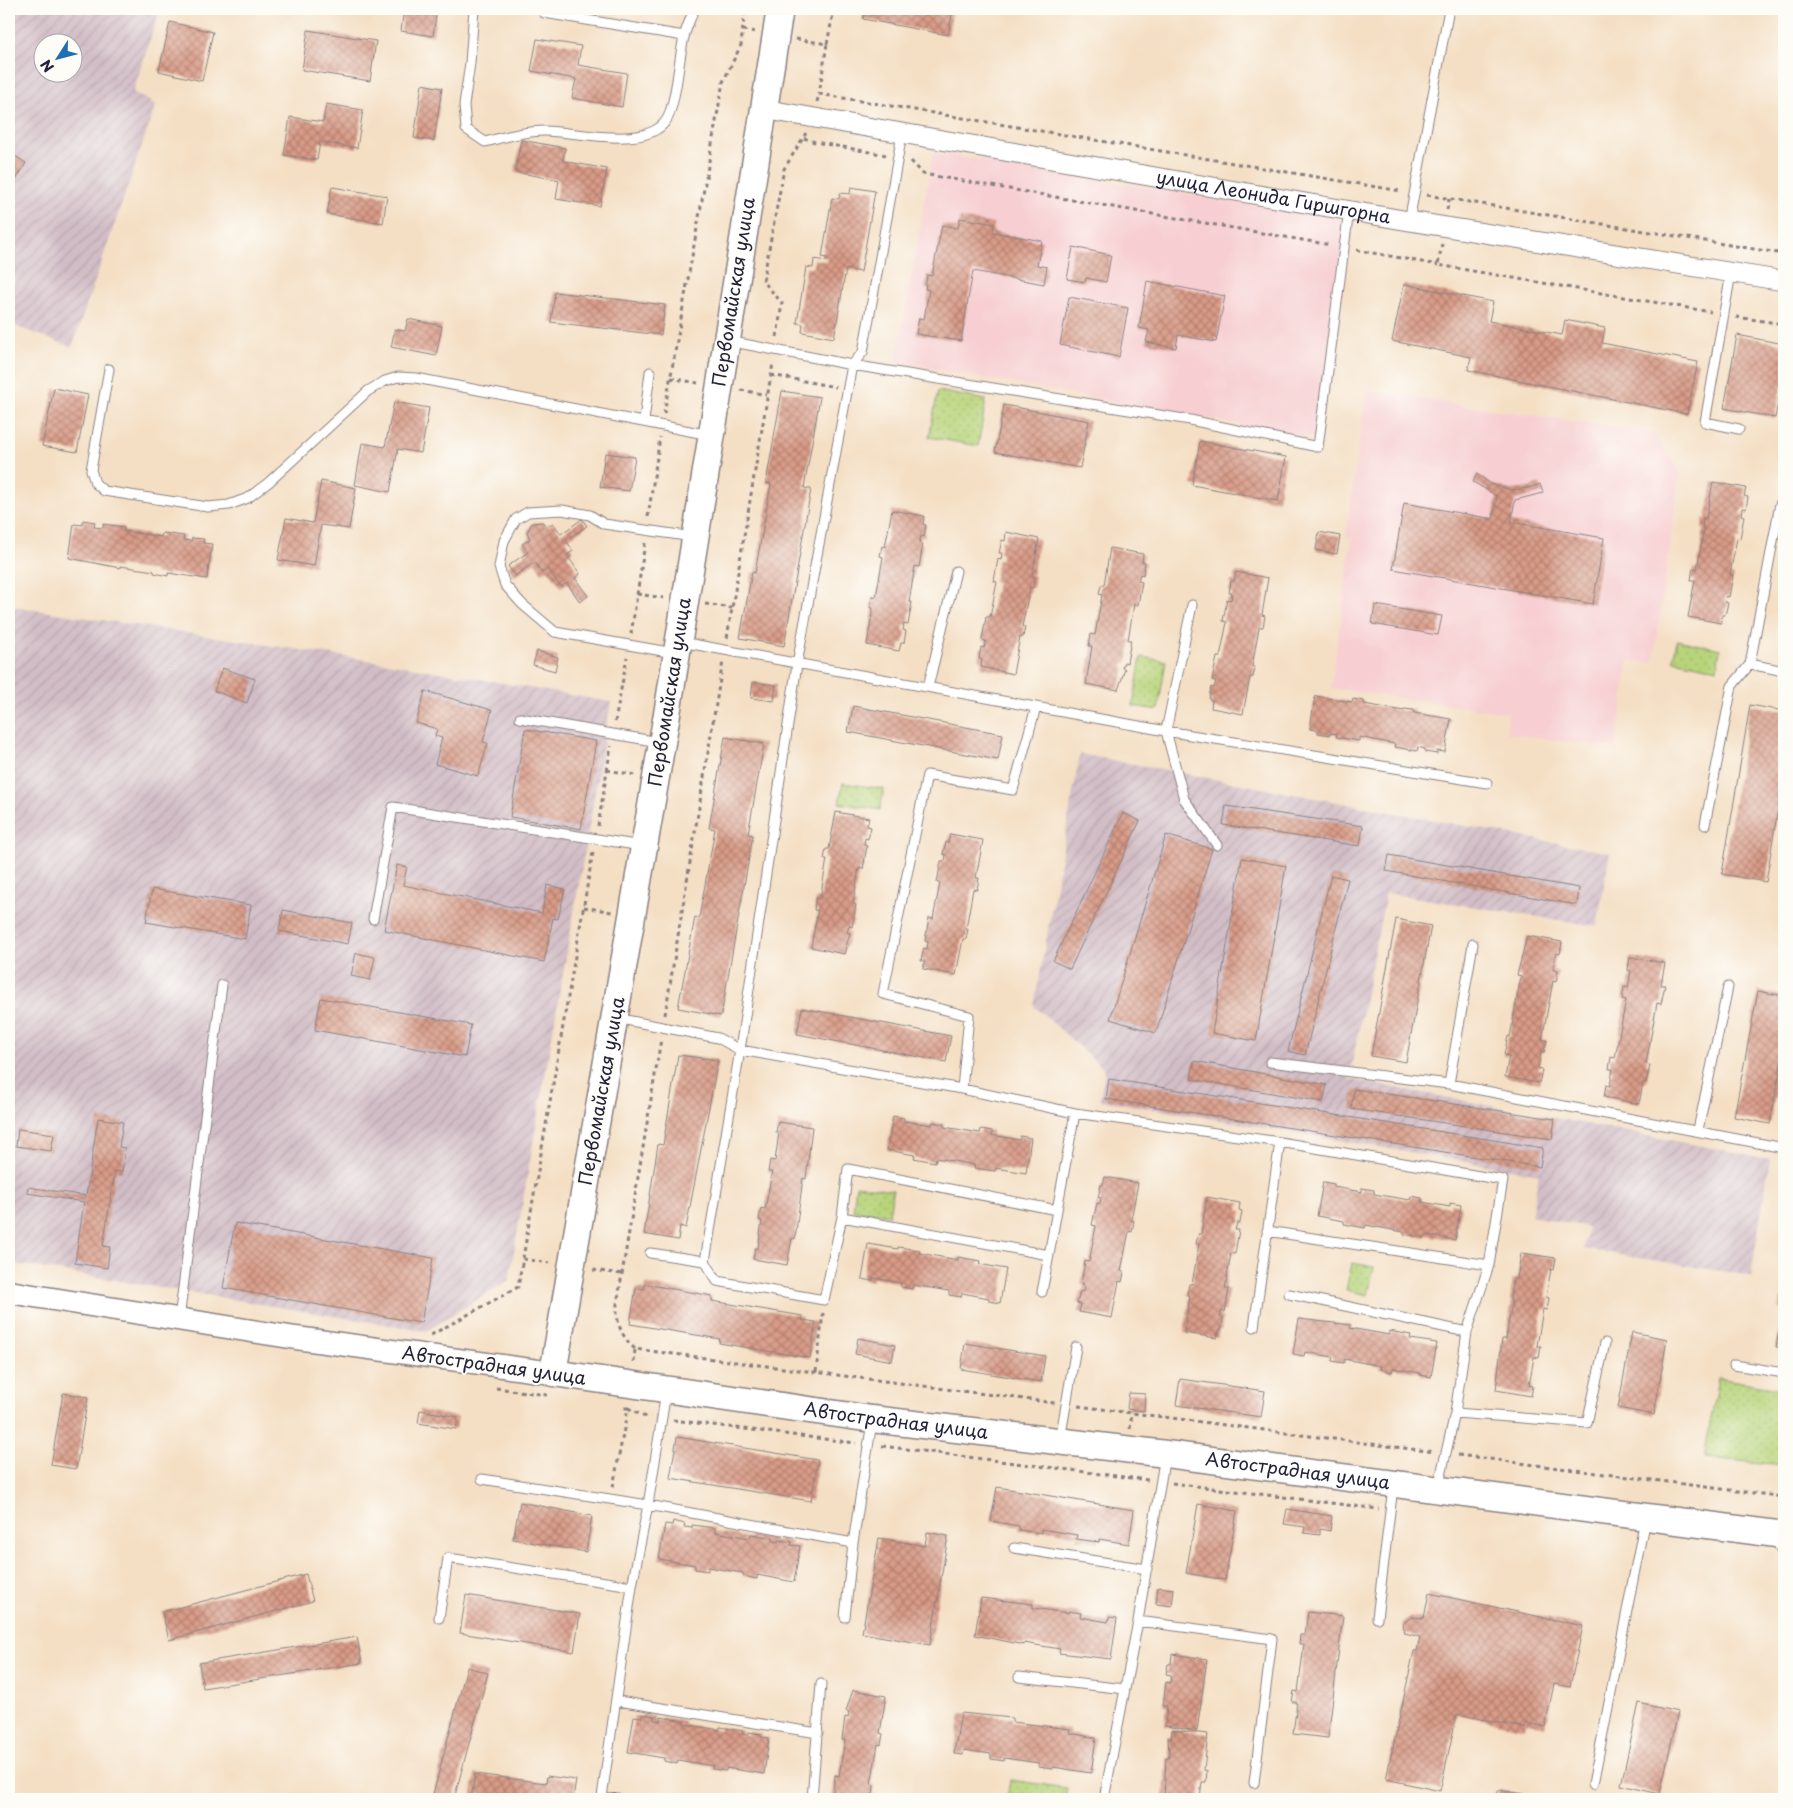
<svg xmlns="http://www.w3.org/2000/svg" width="1793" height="1808" font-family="'Playpen Sans',sans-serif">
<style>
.built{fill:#f7cfd2}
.industrial{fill:url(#industrial-furrows);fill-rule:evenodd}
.green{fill:url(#green-dots);stroke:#6d7b5a}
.building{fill:url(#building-cross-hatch)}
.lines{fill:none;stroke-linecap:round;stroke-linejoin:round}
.service-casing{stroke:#8b8080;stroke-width:11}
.minor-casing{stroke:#8b8080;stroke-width:21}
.tertiary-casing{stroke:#8b8080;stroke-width:25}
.secondary-casing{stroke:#8b8080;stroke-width:29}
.path{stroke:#8b8080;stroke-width:3;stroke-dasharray:4 4;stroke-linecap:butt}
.service{stroke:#fff;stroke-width:9}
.minor{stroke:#fff;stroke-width:19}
.tertiary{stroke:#fff;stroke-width:22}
.secondary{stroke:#fff;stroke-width:26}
.labels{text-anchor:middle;stroke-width:4;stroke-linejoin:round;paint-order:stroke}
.street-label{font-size:18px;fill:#22223b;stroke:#fdfcf7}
</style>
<defs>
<pattern id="industrial-furrows" width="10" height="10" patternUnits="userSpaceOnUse" patternTransform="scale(1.25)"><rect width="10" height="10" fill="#d2bdc6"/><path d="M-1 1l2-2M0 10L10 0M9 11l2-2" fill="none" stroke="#b4a2ab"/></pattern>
<pattern id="green-dots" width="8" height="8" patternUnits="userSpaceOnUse" patternTransform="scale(1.25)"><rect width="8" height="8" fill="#b8d47a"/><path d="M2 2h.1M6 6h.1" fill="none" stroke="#9eb66a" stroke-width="1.8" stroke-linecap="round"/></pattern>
<pattern id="building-cross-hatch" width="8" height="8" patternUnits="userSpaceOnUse" patternTransform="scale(1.25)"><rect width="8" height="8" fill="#d99b87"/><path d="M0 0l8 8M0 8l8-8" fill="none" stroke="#b07e70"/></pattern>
</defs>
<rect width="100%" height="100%" fill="#fdfcf7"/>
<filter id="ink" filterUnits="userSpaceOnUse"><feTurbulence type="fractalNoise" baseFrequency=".02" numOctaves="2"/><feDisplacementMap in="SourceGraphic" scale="10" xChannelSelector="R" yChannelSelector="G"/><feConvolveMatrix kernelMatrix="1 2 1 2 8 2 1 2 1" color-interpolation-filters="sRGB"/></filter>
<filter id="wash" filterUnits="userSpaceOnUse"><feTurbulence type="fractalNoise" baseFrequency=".0096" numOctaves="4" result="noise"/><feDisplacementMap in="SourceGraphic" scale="20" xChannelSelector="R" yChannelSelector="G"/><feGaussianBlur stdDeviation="1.12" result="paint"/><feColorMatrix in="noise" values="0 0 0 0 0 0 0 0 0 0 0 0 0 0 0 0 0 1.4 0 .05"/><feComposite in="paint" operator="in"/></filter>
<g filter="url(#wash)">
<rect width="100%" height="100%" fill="#f4dfc4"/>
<path class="built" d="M933,152L1354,221L1319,439L896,362Z
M1366,391L1653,433L1680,472L1653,663L1629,660L1616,749L1506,733L1508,713L1331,688L1352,538L1346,537Z"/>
<path class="industrial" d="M9,9H160L133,92L156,105L72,347L9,324ZM42,42H72V72H42Z
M9,606L387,663L611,702L509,1280L426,1331L9,1263Z
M1080,754L1610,853L1597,926L1386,893L1349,1079L1770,1159L1751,1276L1584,1249L1588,1227L1531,1216L1539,1174L1100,1100L1105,1070L1034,1006Z"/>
<path class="green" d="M938,391L986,400L978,446L929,437Z
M1677,640L1720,649L1717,669L1673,660Z
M1141,657L1166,661L1158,710L1133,706Z
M843,783L884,789L880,810L839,803Z
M856,1185L893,1190L889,1215L853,1210Z
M1352,1263L1374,1267L1368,1295L1346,1290Z
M1718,1378L1784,1389V1465L1704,1458Z
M1010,1780L1067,1788L1065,1799H1007Z"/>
<g id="blocks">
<path class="building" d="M404,9H437L433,36L401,31Z
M865,9H953L948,35L863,19Z
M170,22L213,32L202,81L159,71Z
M308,30L376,41L370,81L302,70Z
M537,39L581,46L578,65L627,73L622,107L572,98L576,79L531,71Z
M422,84L442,88L434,141L414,138Z
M326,104L363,110L357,148L320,142L317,160L284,155L290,117L323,122Z
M521,140L565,148L563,161L607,169L600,206L556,199L559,180L515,172Z
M9,152L26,163L9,192Z
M332,187L387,196L383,223L327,214Z
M851,187L875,191L861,272L846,269L834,338L802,332L803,324L797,323L806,267L813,268L814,259L826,261L827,258L822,257L832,198L839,199L840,193L850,194Z
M960,218L994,224L993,232L1042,241L1037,265L1047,267L1044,284L973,271L961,341L916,334L919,318L924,319L929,290L925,289L927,275L932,276L942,225L958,228Z
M1073,247L1111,255L1106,282L1086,278L1085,282L1067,279Z
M1147,281L1225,296L1216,342L1178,335L1176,348L1146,342L1149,330L1139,328Z
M1404,284L1493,302L1489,321L1562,335L1565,320L1605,328L1602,343L1698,362L1687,414L1468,370L1471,357L1392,341Z
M555,292L665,305L661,335L551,322Z
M1069,297L1128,308L1119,357L1060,345Z
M408,319L442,326L436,356L391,347L395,329L405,331Z
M1737,335L1784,344V388L1781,387L1775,418L1724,408Z
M54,388L88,395L77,452L42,446Z
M782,391L820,397L804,488L811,489L784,646L740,638L752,572L755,573L771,484L766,483Z
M394,402L429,408L421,453L398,449L390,492L355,485L362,443L385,447Z
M1004,405L1089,421L1080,468L995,452Z
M1200,441L1286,457L1278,501L1192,485Z
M605,453L635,457L629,491L600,487Z
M1477,474L1491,484L1511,490L1528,488L1540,484L1543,493L1515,500L1511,522L1604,538L1593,604L1393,569L1404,503L1493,519L1497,496L1473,482Z
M321,481L356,488L349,529L321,525L314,566L278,560L286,518L313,523Z
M1713,482L1746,488L1744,496L1748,497L1746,509L1742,508L1741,515L1744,516L1740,539L1737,538L1730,574L1733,575L1729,597L1726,596L1725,602L1728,603L1725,615H1722L1721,623L1688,617L1695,580H1691L1693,568L1697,569L1704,529L1702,528L1703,518L1706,519Z
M892,510L924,516L923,524L926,525L924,537L921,536L919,543L923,544L919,567L915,566L909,602H912L908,625L904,624L903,630L906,631L904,643H901L899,651L867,645L873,608H870L872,596L876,597L883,557L880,556L882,546L885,547Z
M582,519L587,526L566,540L573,551L567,555L580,574L575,578L588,596L580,602L567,583L561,587L548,569L542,573L535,562L515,576L508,566L528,552L522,544L530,539L527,532L532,523L542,522L547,526L553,523L561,534Z
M83,520L95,522L94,527L103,528V524L124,527V531L161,537L162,533L184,536L183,540L191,541L192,538L204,539L203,543L212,544L207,579L168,573V576L154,573V571L120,566V568L69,558L74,524L83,525Z
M1006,532L1039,539L1032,576H1035L1033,588L1030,587L1022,627H1025L1023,637H1020L1013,674L981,667L982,660L979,659L981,647L984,648L986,641L982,640L986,617H990L997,582L994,581L998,559L1001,560L1002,553H999L1002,540L1005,541Z
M1319,532L1340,536L1337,554L1316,550Z
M1110,548L1143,554L1142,562H1145L1143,575L1140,574L1138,581L1142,582L1138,605L1134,604L1128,640H1131L1127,663L1124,662L1122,668L1125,669L1118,690L1086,684L1092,646H1089L1091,634L1095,635L1102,595L1099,594L1101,585H1104Z
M1236,572L1268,578L1262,615L1265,616L1263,627H1259L1252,667H1255L1253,677H1250L1243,714L1211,708L1212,700L1209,699L1211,687L1214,688L1216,681L1212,680L1217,657H1220L1227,622L1223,621L1227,599L1231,600L1232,593H1229L1231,581H1234Z
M1375,605L1442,616L1438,635L1372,624Z
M537,651L558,657L555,671L533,665Z
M222,668L255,679L247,703L214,691Z
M753,682L776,685L774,701L751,698Z
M425,691L492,710L483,742L488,743L478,776L435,764L442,738L435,736L437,729L416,723Z
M1315,696L1352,702L1353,699L1364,701V704L1404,711V709L1414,710V713L1451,719L1445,752L1437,751V754L1425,752V749L1418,747L1417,751L1394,747L1395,744L1359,737V741L1336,737L1337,734L1331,733L1330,735L1318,733V730L1310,729Z
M1750,705L1784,711V771L1766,882L1722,874Z
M853,706L1003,734L998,760L848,732Z
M525,729L596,741L581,829L510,817Z
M725,737L764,744L748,834L753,835L721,1016L678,1008L695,917L699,918L715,829L709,828Z
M1226,806L1363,826L1360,846L1223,825Z
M836,812L869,818L867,826L871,827L868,839L865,838L864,845L867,846L863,869L859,868L853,904L856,905L852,927L849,926L847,932L850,933L844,954L811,947L818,910H814L816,898L820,899L827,859H824L826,849H829Z
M1123,813L1140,821L1070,969L1053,961Z
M950,834L983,840L976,878H979L977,890L973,889L966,929H968L966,939H963L956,975L923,969L925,961H921L924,948L927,949L928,942L925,941L929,918L933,919L940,883H937L941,861H945L946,855L943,854L946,842L948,843Z
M1166,835L1212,849L1156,1033L1110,1019Z
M1389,855L1579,888L1577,905L1386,871Z
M1242,858L1286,866L1256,1041L1212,1033Z
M397,865L407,867L403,885L542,913L547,885L565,889L558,919L553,918L544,962L384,930Z
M1331,875L1348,879L1305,1055L1288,1051Z
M152,889L251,905L245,939L146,922Z
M283,910L352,923L348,944L279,931Z
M1396,919L1431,926L1406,1062L1371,1056Z
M1527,936L1562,942L1560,954L1556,953L1553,970L1558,971L1556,982L1553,981L1542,1040H1547L1544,1052H1541L1538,1069L1542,1070L1539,1083L1505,1077L1509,1056L1504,1055L1508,1036L1510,1037L1521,976L1517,975Z
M356,953L375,957L370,980L351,976Z
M1630,957L1665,963L1661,985H1665L1661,1004L1657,1003L1646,1064L1650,1065L1646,1083H1643L1639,1104L1604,1097L1606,1085L1610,1086L1613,1069H1609L1611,1057L1615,1058L1626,1000L1622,999L1624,987L1628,988L1631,971L1628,970Z
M1758,991L1784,996V1048L1770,1124L1734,1117Z
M321,998L471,1025L465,1057L315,1030Z
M802,1008L951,1036L946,1062L797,1034Z
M678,1055L718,1060L686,1228L680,1226L678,1240L644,1234L658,1144L663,1145Z
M1194,1061L1327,1085L1323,1102L1191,1079Z
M1109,1079L1543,1148L1540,1167L1106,1099Z
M1354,1089L1555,1119L1552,1139L1351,1109Z
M893,1116L904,1118V1121L932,1125V1122L944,1124V1127L980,1133L981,1129L992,1131V1135L1020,1140V1136L1031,1138L1026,1173L996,1168L995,1171L974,1168L975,1165L936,1158L935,1162L914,1158L915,1155L887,1150Z
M98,1118L123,1122L119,1147L125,1148L122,1172L115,1171L103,1246L110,1247L107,1268L75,1263L84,1202L27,1193L28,1187L86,1196Z
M778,1122L812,1127L806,1179L803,1178L795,1239L792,1238L787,1265L753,1259L755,1248H758L762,1221L759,1220L761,1208L765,1209L772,1172H768L770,1160L775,1161L779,1132H776Z
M18,1129L54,1134L51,1151L16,1146Z
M1105,1177L1138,1183L1131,1220L1134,1221L1132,1232L1129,1231L1121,1271L1124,1272L1122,1282L1119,1281L1112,1318L1079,1312L1081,1304L1077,1303L1080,1291L1083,1292L1084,1285L1081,1284L1085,1261L1089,1262L1096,1226L1092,1225L1097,1203L1100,1204L1101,1198L1098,1197L1101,1185H1103Z
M1323,1182L1334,1184V1187L1362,1192V1188L1374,1190V1194L1410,1200L1411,1196L1422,1198V1202L1450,1207V1203L1461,1205L1455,1240L1426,1235L1425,1238L1404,1234V1232L1366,1225L1365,1228L1344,1224V1221L1317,1216Z
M1207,1197L1240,1203L1239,1210L1242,1211L1240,1223H1237L1235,1230H1239L1235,1254L1231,1253L1225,1289H1229L1225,1312L1222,1311L1220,1317L1223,1318L1221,1330H1219L1217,1338L1184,1333L1190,1296L1187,1295L1189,1284H1192L1199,1244H1196L1198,1234H1201Z
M235,1223L433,1258L421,1323L223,1288Z
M868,1244L898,1249V1247L919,1250V1253L958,1260V1257L980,1261L979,1264L1006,1269L1000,1303L989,1301V1298L962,1293L961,1297L949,1295V1291L913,1285L912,1289L901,1287V1283L873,1278V1281L862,1279Z
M1521,1253L1556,1258L1554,1270L1551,1269L1546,1297L1549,1298L1547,1310L1543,1309L1537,1346H1541L1539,1358L1534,1357L1529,1385L1533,1386L1531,1396L1496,1390L1502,1339H1506L1512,1301L1510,1300L1513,1279H1517Z
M645,1284L712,1296V1301L803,1316L802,1320L816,1322L810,1358L719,1343L720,1339L630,1324L636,1288L644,1289Z
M1781,1298H1784V1310L1779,1309Z
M1783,1310H1784V1348L1776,1347Z
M1299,1319L1351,1325L1350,1328L1389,1335V1331L1411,1335L1410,1339L1437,1343L1431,1377L1420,1375V1373L1393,1368L1392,1372L1380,1369L1381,1366L1344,1359V1363L1332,1361L1333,1357L1305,1352L1304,1356L1293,1354Z
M1632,1332L1667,1339L1654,1415L1618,1408Z
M858,1338L895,1345L892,1361L855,1354Z
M965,1343L1045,1356L1041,1382L961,1369Z
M1180,1379L1265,1391L1261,1417L1176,1405Z
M63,1393L88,1397L76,1469L51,1465Z
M1129,1393L1145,1394L1144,1411L1127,1409Z
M420,1410L458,1417L456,1429L418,1423Z
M677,1437L818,1460L811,1501L670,1478Z
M997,1487L1134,1510L1129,1544L1099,1539V1542L1076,1539L1077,1535L1041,1529V1533L1019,1530V1526L991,1521Z
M520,1502L592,1516L586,1552L513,1539Z
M1198,1504L1237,1511L1225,1580L1186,1573Z
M1287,1509L1332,1516L1330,1531L1320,1529V1535L1304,1533L1305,1527L1284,1524Z
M673,1521L685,1524L684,1527L692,1528V1525L715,1528V1532L750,1538L751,1534L773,1538V1541L779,1542V1540L792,1542L791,1545L800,1546L794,1582L757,1575V1579L743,1576V1573L708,1567V1571L695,1569V1565L659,1559L665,1524L672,1525Z
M927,1532L948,1536L930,1645L862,1633L879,1538L925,1546Z
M306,1574L313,1601L169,1640L162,1612Z
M1158,1587L1174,1589L1172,1606L1156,1604Z
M1429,1593L1583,1626L1570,1687L1554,1684L1545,1727L1526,1723L1525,1728L1457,1714L1440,1791L1386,1779L1414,1651H1417L1420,1637L1405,1633L1403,1624L1411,1617L1424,1618Z
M466,1595L580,1614L574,1652L460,1633Z
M981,1598L1033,1604V1608L1068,1613V1611L1081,1613L1080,1617L1108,1622L1109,1617L1117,1618L1111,1659L1059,1653L1060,1649L1024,1643V1645L975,1635Z
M1308,1612L1343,1616L1328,1738L1293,1734L1297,1702H1292L1294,1691L1298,1692L1304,1644H1299L1300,1635H1305Z
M357,1637L362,1663L203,1688L199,1663Z
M1172,1654L1207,1659L1197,1731L1165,1726L1167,1706H1163L1166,1682L1170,1683L1171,1675L1166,1674L1168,1664H1171Z
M467,1667L488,1673L454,1799H438L432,1798Z
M853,1690L886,1696L880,1733L883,1734L881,1745L878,1744L871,1784L874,1785L873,1795L870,1794L869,1799H832L835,1775L839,1776L845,1740H842L845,1717L848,1718L849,1712L846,1711Z
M1639,1703L1678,1712L1660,1794L1621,1785Z
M961,1713L1012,1718V1722L1070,1729V1733L1096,1738L1091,1773L1053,1767L1052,1769L1039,1767V1763L1004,1758V1761L991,1759V1754L964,1750L963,1755L954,1754Z
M642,1714L654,1716V1720L661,1721V1717L684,1721V1724L720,1730V1727L743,1731L742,1734L748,1735L749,1732L761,1734V1737L769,1738L764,1774L726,1768V1771L712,1769L713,1766L678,1760L677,1764L664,1761V1758L628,1752L634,1716L642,1717Z
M1172,1730L1208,1734L1204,1770L1207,1771L1206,1782H1202L1200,1799H1164L1166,1758H1169L1168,1737L1171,1738Z
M475,1774L546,1783L547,1776L576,1780L573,1799H471Z
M1498,1790L1547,1798V1799H1497Z"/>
</g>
</g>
<g filter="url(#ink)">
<use href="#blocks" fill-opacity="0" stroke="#8b8080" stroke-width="1"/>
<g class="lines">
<defs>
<path id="service" d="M474,9L470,63L464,105L466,129L485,142C505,137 525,131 545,131C576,131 654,153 669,115C678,90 678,63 684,37C686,28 691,18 694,9
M544,13L684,36
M1409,221L1449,9
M1731,273L1705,422L1739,429
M728,341L852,365L1190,420L1318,447L1349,210
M109,369L91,470L95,483L104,491L208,507L229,505L248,498L269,482L368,391L385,381L398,377L416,378L710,435
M644,421L650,372
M1192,605L1166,731L1184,799L1217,845
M681,642L1166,731L1487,783
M674,653L555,632L522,604L505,585L499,567L504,541L516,519L528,512L562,510L590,515L604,524L693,537
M1750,664L1780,504
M928,687L956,571
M520,718L659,742
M1705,825L1732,686L1750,664L1784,671
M373,919L393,807L642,846
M616,1018L718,1038L740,1050L962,1089L1075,1113L1280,1142L1503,1180L1489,1265L1467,1332L1455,1413L1438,1488
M1270,1062L1449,1084L1784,1148
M1449,1084L1473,944
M962,1089L969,1016L883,994L927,775L1013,790L1036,707
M1698,1130L1728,987
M842,1217L1049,1255L1057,1210
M1267,1231L1489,1265
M650,1253L705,1261L740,1050L797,664L852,365L863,352L902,134
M705,1261L717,1281L824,1300L842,1217L848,1169L1057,1210L1075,1113
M1042,1292L1049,1255
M1289,1294L1467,1332
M179,1319L222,985
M1254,1327L1280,1142
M1734,1365L1784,1373
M1455,1413L1587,1423L1605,1343
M1060,1440L1076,1347
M482,1479L648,1505L853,1543
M1775,1538L1784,1556
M1014,1548L1147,1569
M845,1617L853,1543L872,1422
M439,1618L448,1558L632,1586
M1377,1618L1393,1487
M1138,1621L1272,1639L1254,1783
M1019,1677L1125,1689
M618,1701L818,1733
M1593,1784L1645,1519
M619,1799L602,1797L632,1586L648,1505L666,1392
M812,1799L821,1684
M1104,1799L1138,1621L1165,1455"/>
<g id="minor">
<path id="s1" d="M763,109L1409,221L1784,281"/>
</g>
<path id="tertiary" d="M9,1292L296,1338L553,1373"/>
<g id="secondary">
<path id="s2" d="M780,9L668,708L553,1373L872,1419L1166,1454L1784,1535"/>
</g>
</defs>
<use href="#service" class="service-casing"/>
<use href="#minor" class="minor-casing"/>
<use href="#tertiary" class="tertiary-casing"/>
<use href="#secondary" class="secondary-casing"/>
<path class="path" d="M743,30L756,32
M796,39L827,44L819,94
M827,44L834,9
M817,102L819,94L1401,191
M804,138L815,142L886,155
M911,161L923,174L1331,245
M1427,195L1784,254
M1447,210L1449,199
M1442,244L1438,265L1711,312
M1357,250L1438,265
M1736,317L1784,324
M777,337L782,303L763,281L784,169L806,133
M771,375L836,387
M671,378L698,383
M741,390L767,395
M664,414L723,82L741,45L745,9
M648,517L660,437
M637,594L664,598
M705,604L732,608
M631,634L645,543
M727,638L773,363
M615,722L627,657
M607,770L636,775
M598,826L611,746
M584,907L612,912
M665,1015L723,661
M523,1259L550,1263
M593,1270L622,1274
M431,1335L518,1287L593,852
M635,1349C621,1336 616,1323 617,1304L661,1039
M634,1362L635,1349L1055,1403
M816,1372L823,1313
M496,1388L547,1395
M1078,1406L1434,1452
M628,1408L643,1416L650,1417
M673,1420L856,1443
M1130,1429L1132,1413
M882,1446L1148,1480
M1458,1455L1784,1497
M1172,1483L1379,1509
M613,1487L628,1408H624"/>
<use href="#service" class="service"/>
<use href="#minor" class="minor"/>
<use href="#tertiary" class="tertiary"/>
<use href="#secondary" class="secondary"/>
</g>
</g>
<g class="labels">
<g class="street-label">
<text dy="6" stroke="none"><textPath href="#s1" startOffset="518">улица Леонида Гиршгорна</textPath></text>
<text transform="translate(734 292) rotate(-81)" y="6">Первомайская улица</text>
<text transform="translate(670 692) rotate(-81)" y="6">Первомайская улица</text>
<text transform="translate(602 1091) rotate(-80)" y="6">Первомайская улица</text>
<text transform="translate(494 1366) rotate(8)" y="6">Автострадная улица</text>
<text dy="6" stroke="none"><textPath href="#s2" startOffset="1729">Автострадная улица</textPath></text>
<text dy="6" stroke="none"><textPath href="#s2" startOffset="2134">Автострадная улица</textPath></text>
</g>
</g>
<rect width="1793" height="1808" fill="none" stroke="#fdfcf7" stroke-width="30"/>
<g transform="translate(58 58) rotate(234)"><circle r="24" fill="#fdfcf7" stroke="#a5a5ac"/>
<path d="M0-4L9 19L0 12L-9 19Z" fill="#1f6fb2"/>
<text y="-8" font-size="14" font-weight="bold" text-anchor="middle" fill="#22223b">N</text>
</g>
</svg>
